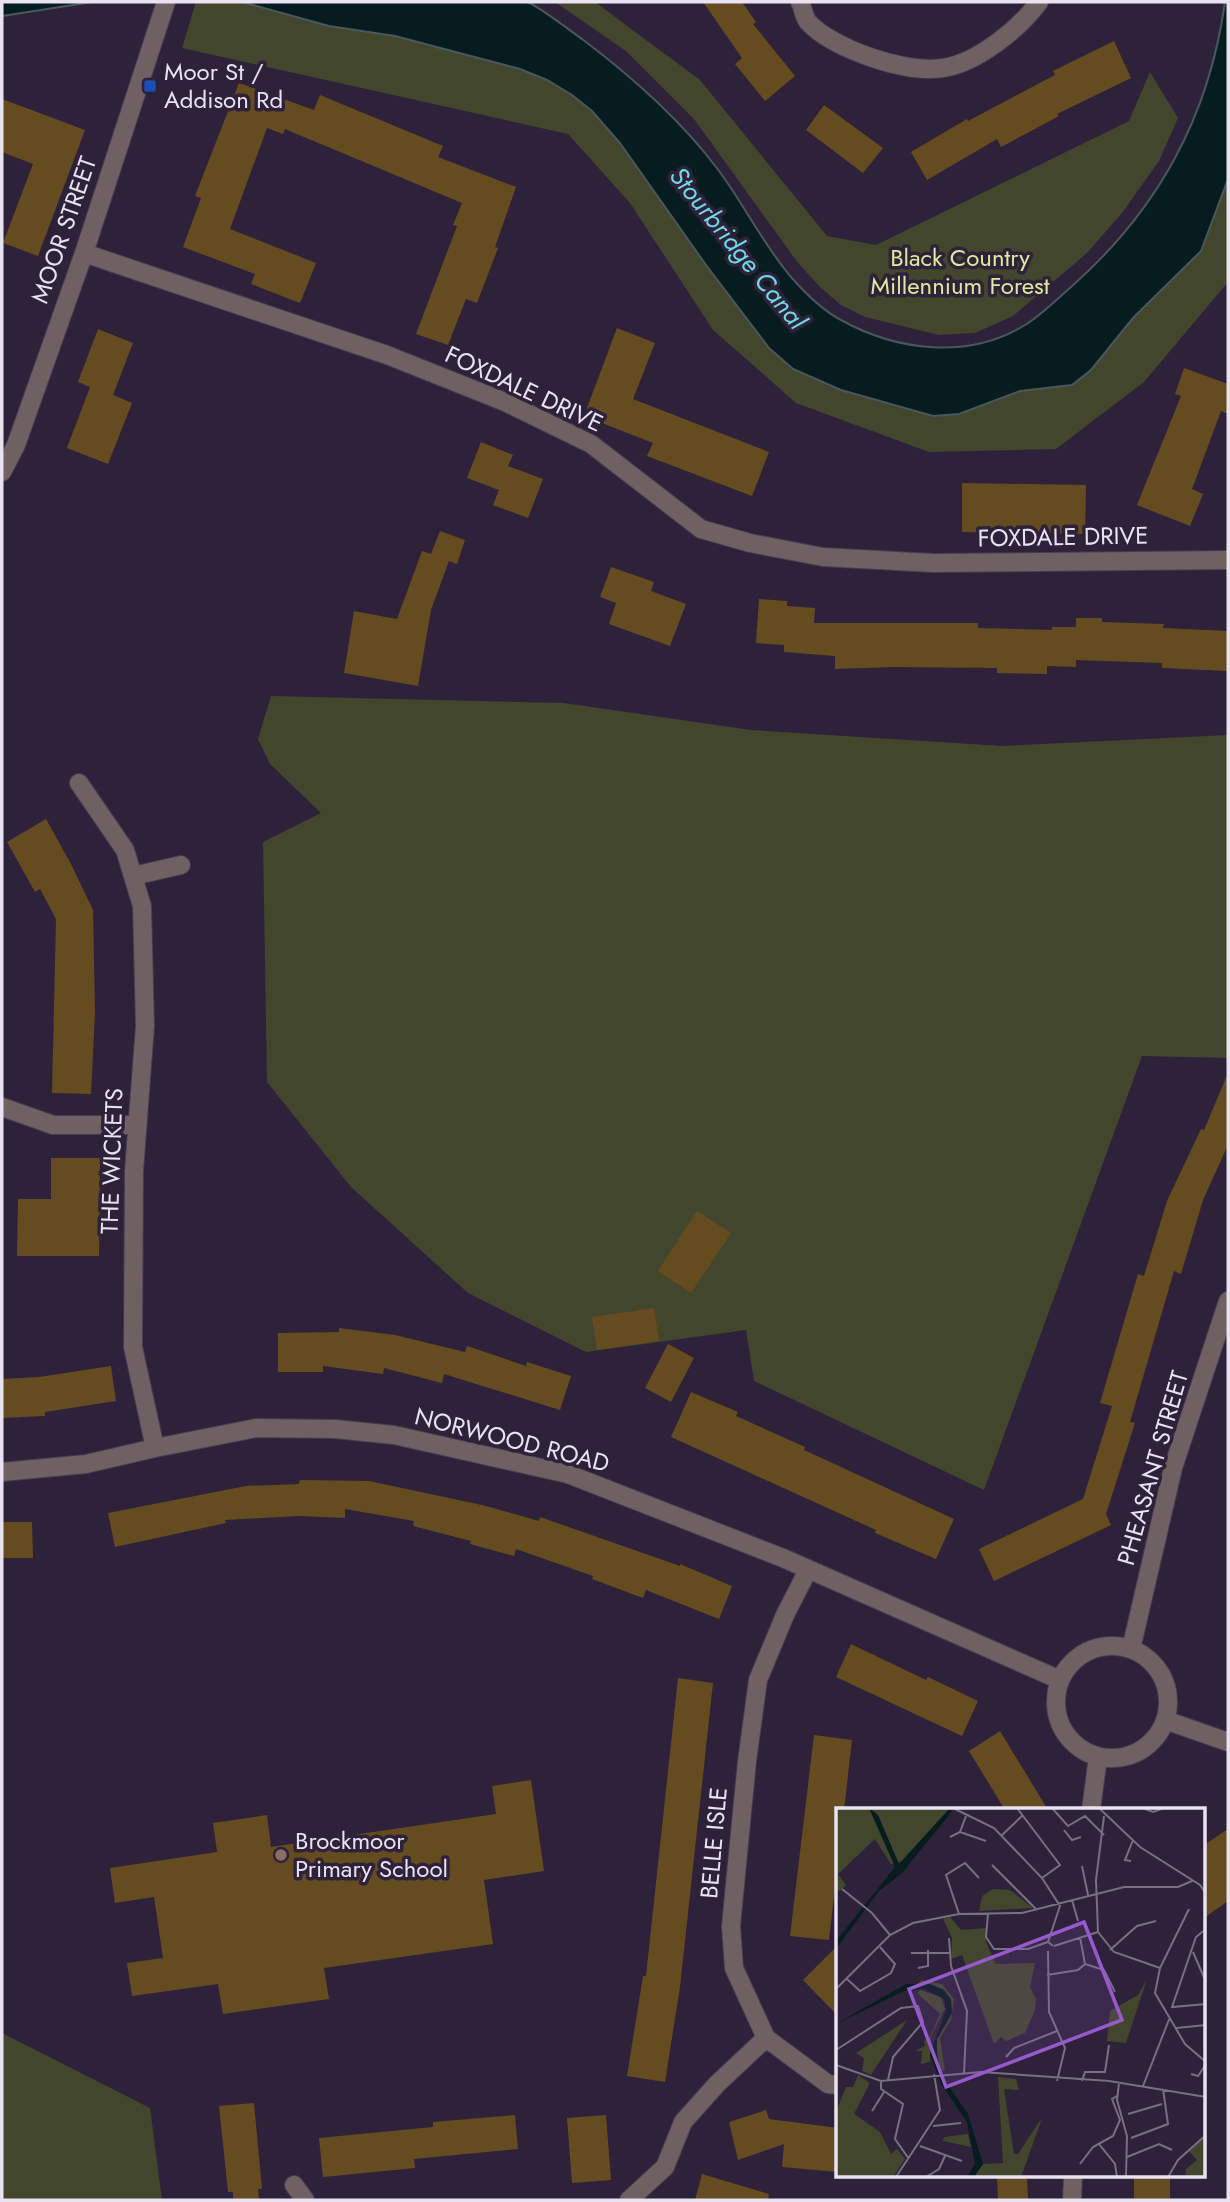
<svg xmlns="http://www.w3.org/2000/svg" width="1230" height="2202" font-family="Jost,sans-serif">
<style>
.green{fill:#42462c}
.water{fill:#061c1e;stroke:#4a575d;stroke-width:2}
.building{fill:#654c20}
.lines{fill:none;stroke-linecap:round;stroke-linejoin:round}
.minor-casing{stroke:#473d53;stroke-width:20}
.minor{stroke:#6f6062;stroke-width:18}
.transit-dot{fill:#1a4fb4;stroke:#2d2239;stroke-width:2.5}
.education-dot{fill:#8d6e63;stroke:#2d2239;stroke-width:2.5}
.labels{text-anchor:middle;stroke-width:7;stroke-linejoin:round;paint-order:stroke}
.poi-label{font-size:24px;fill:#e9e2f1;stroke:#2d2239;text-anchor:start}
.street-label{font-size:24px;fill:#e9e2f1;stroke:#2d2239}
.park-label{font-size:24px;fill:#dde99b;stroke:#2d2239}
.water-label{font-size:26px;font-style:italic;fill:#6ed9e4;stroke:#2d2239}
.inset-road{fill:none;stroke:#786f83;stroke-width:2}
.view{fill:#965acc;fill-opacity:0.15;stroke:#965acc;stroke-width:3.5}
.inset-edge{fill:none;stroke:#e9e2f1;stroke-width:3.5}
</style>
<rect width="100%" height="100%" fill="#2d2239"/>
<path class="green" d="M196,2H242L329,26L395,36L520,69L547,80L572,95L592,111L620,143L751,325L769,348L793,369L959,414L1020,391L1072,385L1091,370L1133,318L1201,251L1228,179V282L1144,382L1056,449L929,452L796,403L713,330L630,203L568,134L182,48Z
M555,2H595L700,80L827,236L876,245L1129,121L1150,72L1178,118L1159,161L1122,213L1087,253L1013,316L975,333L939,335L865,317L841,305L820,287L798,263L694,119L626,51Z
M271,696L564,703L751,730L1002,746L1228,735V1058L1142,1056L984,1490L754,1381L746,1330L586,1352L468,1293L351,1187L267,1082L263,842L321,813L270,764L258,739Z
M2,2033L150,2108L162,2200H2Z"/>
<path class="water" d="M2,2H92L2,16Z
M242,2C312,2 383,2 454,2C470,2 515,0 527,2C537,5 572,32 582,39C631,76 679,118 716,167C743,202 762,243 791,277C805,293 822,310 841,320C897,351 968,360 1025,325C1041,315 1056,300 1071,287C1158,210 1209,117 1225,2H1228V179L1201,251L1133,318L1091,370L1072,385L1020,391L959,414L933,416L841,390L793,369L769,348L706,265L620,143L592,111L572,95L547,80L520,69L395,36L329,26Z"/>
<path class="building" d="M703,2H742L756,22L753,24L795,76L765,101L735,64L742,58Z
M1114,41L1131,78L1057,114L1059,116L1001,147L997,139L927,180L911,152L967,119L968,121L1055,75L1053,71Z
M239,83L314,110L320,95L443,146L438,157L516,187L495,247L498,248L477,303L466,299L448,345L416,334L457,226L453,225L462,203L285,129L283,134L267,128L230,229L316,263L300,303L251,284L255,274L183,247L201,198L195,196Z
M2,99L85,130L38,256L3,243L33,164L2,152Z
M824,105L883,148L863,173L806,130Z
M617,328L655,343L633,399L769,452L752,496L647,456L653,443L584,416Z
M98,329L133,343L113,395L132,403L108,464L67,448L90,387L78,382Z
M1184,368L1228,384V414L1221,411L1192,489L1203,494L1190,526L1137,505L1181,396L1175,394Z
M481,442L513,455L508,466L543,479L528,518L493,505L499,490L467,478Z
M962,483L1086,485L1085,534L962,532Z
M440,531L465,540L457,564L449,561L431,610L418,686L344,673L354,611L397,619L422,551L431,554Z
M611,567L654,582L651,591L686,604L670,646L609,624L616,603L600,597Z
M759,599L787,601V606L815,608L814,623H978V628L1052,630V627H1076V618H1102V622L1164,624L1163,628L1228,631V671L1162,668V663L1076,660V667L1047,666V674L997,673V668L893,667L835,669V656L784,652V645L756,643Z
M46,819L71,864L93,910L95,1012L91,1094L52,1093L56,919L40,889L35,892L7,842Z
M1228,1073V1145L1203,1200L1181,1274L1174,1271L1130,1422L1135,1423L1106,1514L1111,1525L994,1581L979,1549L1083,1499L1112,1406L1100,1403L1138,1274L1144,1276L1167,1201L1201,1129L1204,1130Z
M51,1158H100L99,1256H17L18,1199H51Z
M697,1211L731,1233L691,1293L658,1271Z
M654,1308L659,1341L597,1350L592,1317Z
M339,1328L395,1335L465,1352L467,1346L526,1366L527,1362L571,1376L560,1410L444,1374L442,1383L384,1368L383,1374L323,1366V1372H278V1333L339,1332Z
M668,1344L694,1358L671,1402L645,1388Z
M111,1366L116,1401L45,1412V1416L2,1418V1379L39,1377Z
M691,1392L738,1412L736,1416L805,1447L804,1450L954,1519L936,1559L875,1533L876,1530L671,1437Z
M300,1480L369,1481L482,1505L539,1521L540,1517L680,1566V1564L732,1586L719,1619L646,1590L643,1598L592,1579L593,1576L516,1549L514,1556L470,1544L471,1541L413,1526L414,1521L345,1509V1518L298,1516L225,1520L226,1523L115,1547L108,1513L246,1486L299,1484Z
M2,1522H32L33,1558H2Z
M851,1644L926,1680L928,1677L978,1701L962,1736L836,1677Z
M678,1678L713,1683L680,1987L665,2082L627,2076L643,1976H646Z
M1000,1731L1048,1810H1005L969,1751Z
M814,1735L852,1740L844,1810H838V1862L829,1940L790,1936Z
M531,1780L544,1871L484,1880L493,1944L324,1968L329,1999L223,2014L218,1984L132,1996L127,1963L163,1958L154,1897L115,1903L110,1868L217,1852L213,1823L267,1815L271,1847L496,1814L492,1786Z
M1228,1829V1901L1204,1918V1845Z
M838,1945V2016L803,1980Z
M254,2103L262,2189H258L259,2200H233V2192H228L219,2106Z
M766,2110L769,2119L838,2128V2172L782,2167L784,2144L738,2160L729,2122Z
M515,2115L518,2149L414,2159L415,2168L323,2177L319,2138L433,2127V2122Z
M606,2115L611,2180L572,2183L567,2118Z
M702,2174L769,2194L768,2200H695Z
M1134,2176H1170V2200H1134Z
M1027,2177L1028,2200H998L997,2178Z"/>
<g class="lines">
<defs>
<path id="minor" d="M800,2C803,8 804,17 808,22C833,49 906,74 943,68C977,63 1019,29 1039,2
M84,253L387,355L505,402L591,444L701,529L750,543L823,557L933,563L1228,560
M2,472L16,445L84,253L166,2
M79,783L125,850L142,906L145,1026L134,1171L133,1347L155,1448
M133,876L181,865
M2,1107L53,1125H136
M2,1472L86,1464L155,1448L256,1428L335,1429L394,1435L568,1474L783,1558L1060,1680
M808,1570L785,1615L758,1680L747,1761L731,1926L734,1968L766,2038L828,2084L838,2085
M1056 1702a56 56 0 1 1 112 0a56 56 0 1 1-112 0Z
M1131,1649L1173,1468L1228,1301
M1165,1720L1228,1742
M1091,1810L1098,1757
M294,2185L305,2200
M629,2200L665,2167L683,2122L717,2084L766,2038
M1072,2200L1073,2176"/>
</defs>
<use href="#minor" class="minor-casing"/>
<use href="#minor" class="minor"/>
</g>
<rect class="transit-dot" x="143" y="79" width="14" height="14" rx="3.5"/>
<circle class="education-dot" cx="281" cy="1855" r="7"/>
<g class="labels">
<g class="poi-label">
<text x="164" y="80">Moor St /<tspan x="164" dy="28">Addison Rd</tspan></text>
<text x="295" y="1849">Brockmoor<tspan x="295" dy="28">Primary School</tspan></text>
</g>
<g class="street-label">
<text transform="translate(64 230) rotate(-71)" y="8">MOOR STREET</text>
<text transform="translate(524 389) rotate(25)" y="8">FOXDALE DRIVE</text>
<text transform="translate(1063 537) rotate(-1)" y="8">FOXDALE DRIVE</text>
<text transform="translate(112 1161) rotate(-88)" y="8">THE WICKETS</text>
<text transform="translate(512 1440) rotate(14)" y="8">NORWOOD ROAD</text>
<text transform="translate(1153 1468) rotate(-74)" y="8">PHEASANT STREET</text>
<text transform="translate(714 1843) rotate(-85)" y="8">BELLE ISLE</text>
</g>
<g class="park-label">
<text x="960" y="266">Black Country<tspan x="960" dy="28">Millennium Forest</tspan></text>
</g>
<g class="water-label">
<text transform="translate(738 248) rotate(51)" y="9">Stourbridge Canal</text>
</g>
</g>
<g transform="translate(836 1808)">
<rect width="369" height="369" fill="#2d2239"/>
<path d="M0,0H120L67,53L55,56L39,31L2,66L10,77L4,83L0,81ZM157,81L174,82L197,100L143,103L146,88ZM114,109L125,122L151,120L150,134L160,156L199,155L194,179L200,191L199,202L189,225L170,233L165,229L158,236L126,147L115,151L116,130L107,111ZM311,171L290,235L271,233L274,203L302,187ZM85,172L106,176L118,191L115,212L104,230L109,263L103,262L100,233L116,205L114,190L107,181L82,176ZM84,182L105,189L109,201L95,228L94,254L85,256L86,243H79L89,238L88,231L92,233L104,206L81,185ZM71,212L35,267L26,263L28,250L20,245ZM22,267L34,275L18,306L44,324L55,346L61,341L69,351L57,369H0V304L10,279H17ZM162,269L180,271L183,282L168,281L178,346H182L205,311L204,316L185,369H138L147,356L167,355ZM132,326L135,339L107,333L108,329ZM369,329V369H349L350,361L361,352L353,343Z" fill="#42462c"/>
<path d="M33,0L42,7L63,56L112,2L118,1L65,66L43,83L0,141V133L59,59ZM70,176H94L108,182L115,192L116,205L101,231V247L107,270L132,306L147,356L138,369H131L139,356L131,314L105,276L94,246L110,202L108,191L88,181L68,183L0,216Z" fill="#061c1e"/>
<path class="inset-road" d="M181,0L224,57L206,70M216,0L232,18L249,8L268,27M263,0L304,39L364,77L370,86M307,0L317,4L328,0M119,1L158,20L206,70L224,98L212,134M268,8L260,72L262,124L278,144L324,160M228,22L236,32L245,29M124,24L150,33M166,27L187,7M114,29L124,24L130,8M295,53L289,52L297,32M156,57L200,101M246,58L252,87M6,81L36,105L54,127M236,92L242,113M353,101L324,160L319,185L349,236L370,254M123,106L110,67L129,55L143,70M152,106L150,129L158,141H192L212,134L217,138M370,121L360,129L336,199L370,196M113,130L115,158L131,203L128,265M218,138L262,124M274,142L301,118L320,113M212,143L213,204L229,240L221,273M357,144L370,174M75,145H113M249,156L268,162L279,184M82,160L92,158V142M211,167L242,162L249,156L244,129M11,171L24,183L55,165L59,156L44,139M0,181L54,127L77,115L123,106L186,105L288,79H342L356,73M340,220L370,217M0,242L65,200L82,198L87,214L57,249L52,272M170,249L178,240L221,223M0,257L45,273L145,264L273,273L370,289M355,266L362,268L370,256M45,273V281L67,296L59,331L73,351M246,273L249,264H269L273,237M283,275L281,292L291,328L290,369M307,278L334,209M36,303L48,284M292,306L326,296M97,318L125,315M295,330L332,316L327,281M263,336L279,356L281,369M84,338L126,353M291,349L323,336L336,342M244,356L257,339L277,328L284,312L276,291L281,288M60,369L104,302L98,266M90,369L103,361L109,348M332,369L342,352L370,327"/>
<path class="view" d="M248,114L286,212L110,279L73,181Z"/>
<rect width="369" height="369" class="inset-edge"/>
</g>
<rect width="1230" height="2202" fill="none" stroke="#e9e2f1" stroke-width="7"/>
</svg>
